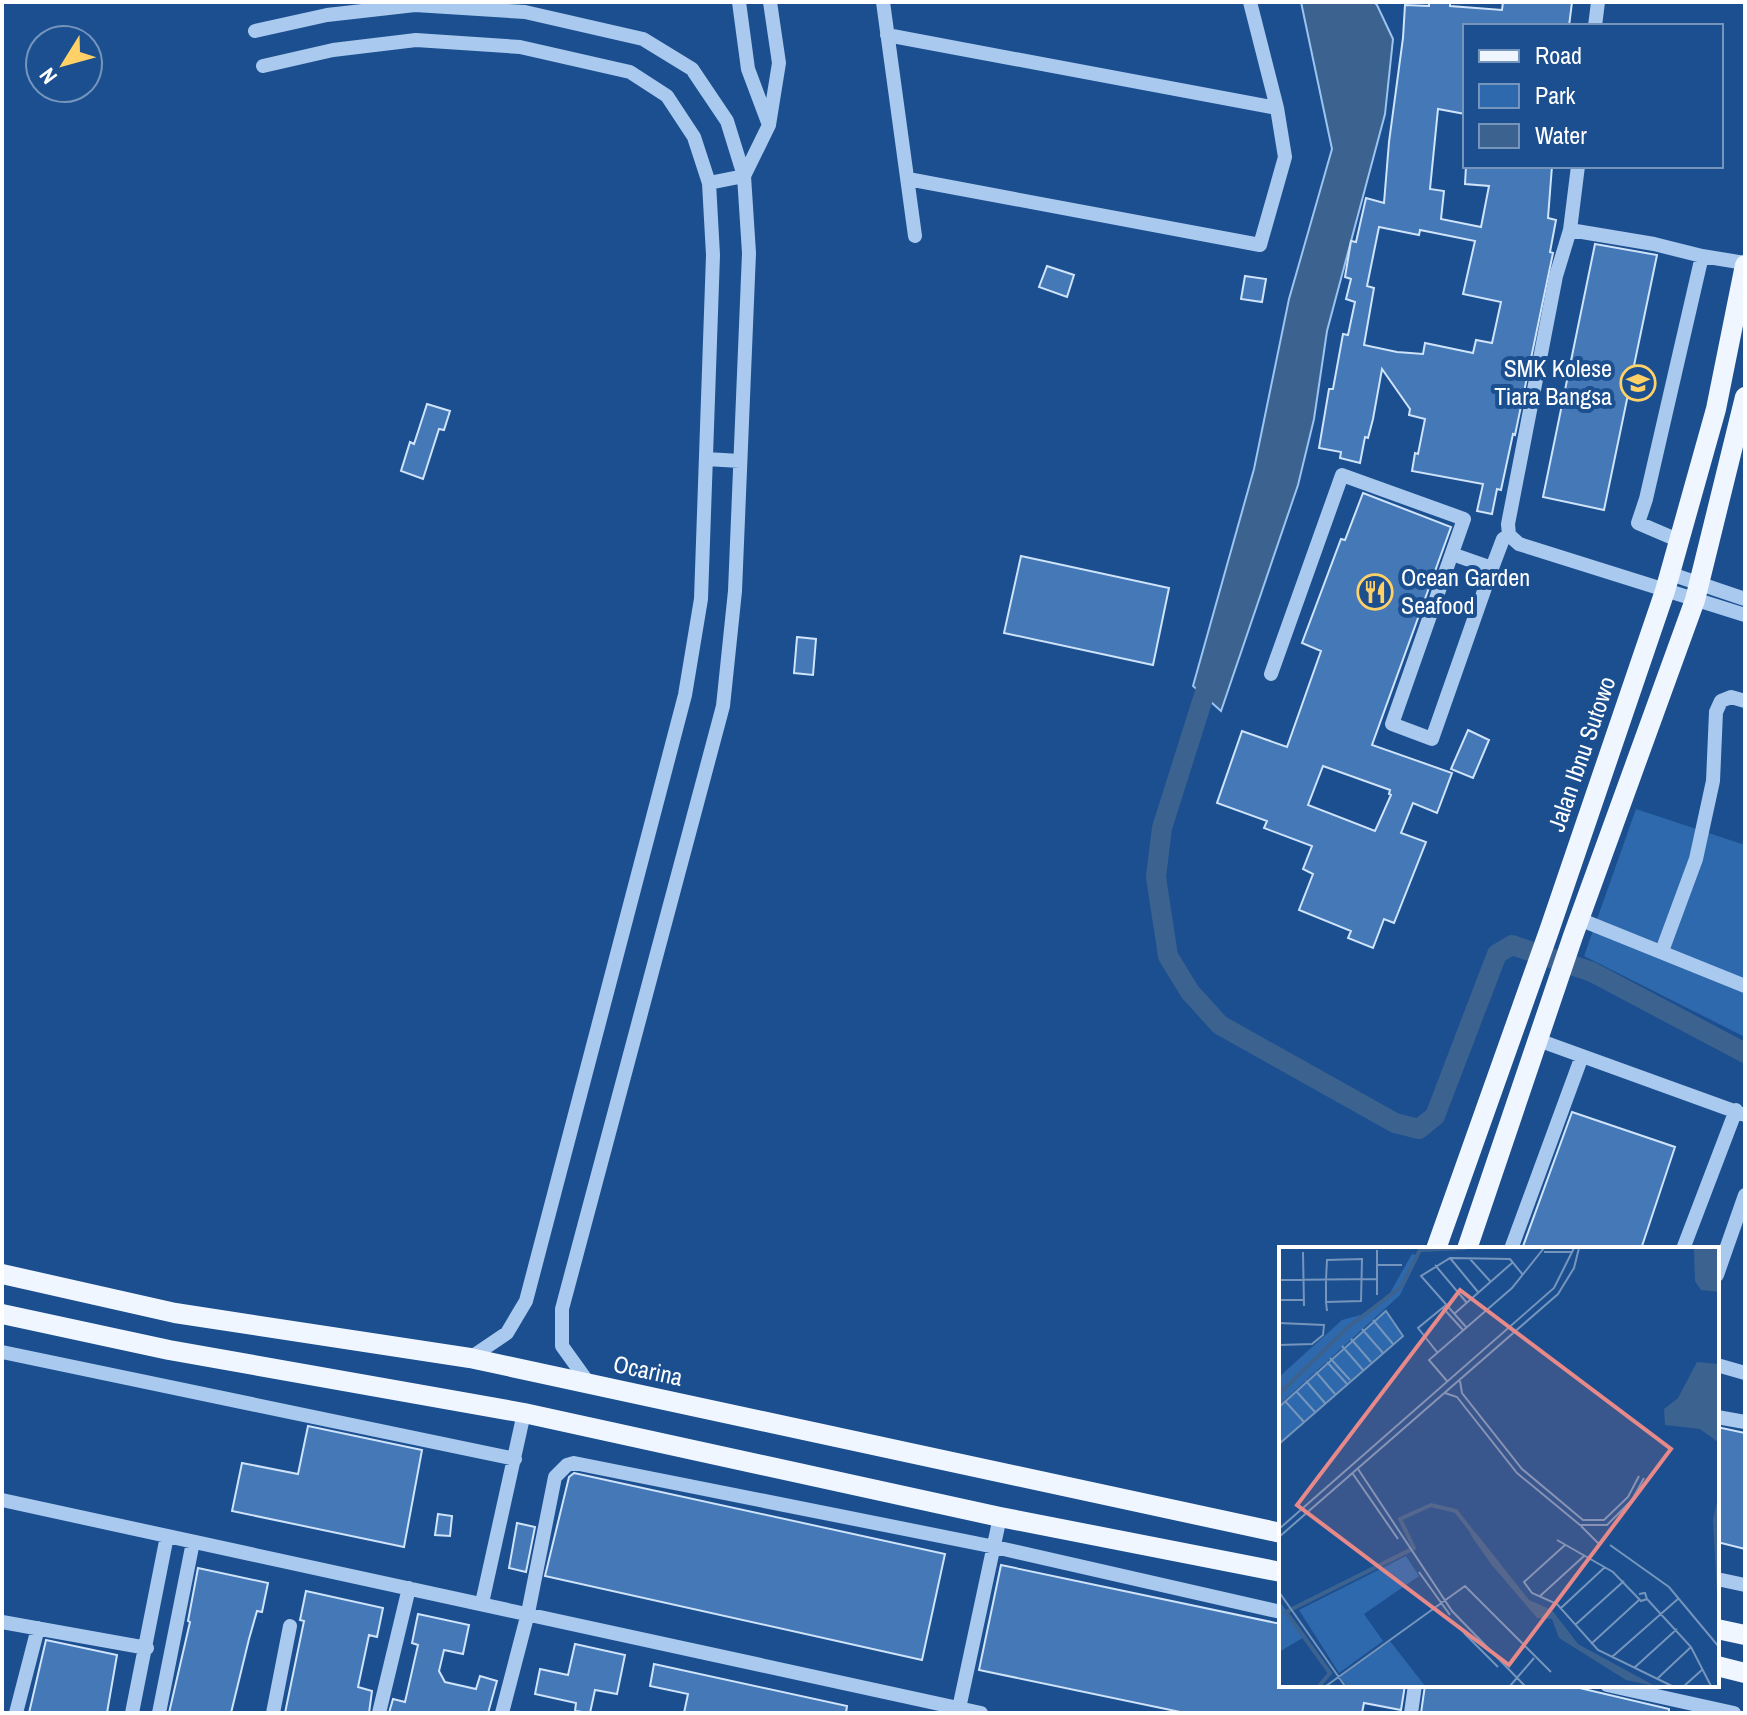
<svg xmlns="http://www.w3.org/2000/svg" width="1747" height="1715" font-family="'Archivo Narrow',sans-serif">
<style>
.green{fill:#2e69ad}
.water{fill:#3c6290;stroke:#9cc4f0;stroke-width:2}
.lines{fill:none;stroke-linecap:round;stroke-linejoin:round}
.canal{stroke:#3c6290;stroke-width:20}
.building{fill:#4478b7;stroke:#cfe3fa;stroke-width:2;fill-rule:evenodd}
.minor{stroke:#a9c9ee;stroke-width:14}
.major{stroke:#f0f6ff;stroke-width:20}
.labels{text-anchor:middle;stroke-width:8;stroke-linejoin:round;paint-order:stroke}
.poi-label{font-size:24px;fill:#fff;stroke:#1b4f8f;text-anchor:end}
.street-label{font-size:24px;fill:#fff;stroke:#1b4f8f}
.inset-river{fill:none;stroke:#3c6290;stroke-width:4}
.inset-road{fill:none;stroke:#7695bc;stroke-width:2}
.view{fill:#e88989;fill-opacity:0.15;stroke:#e88989;stroke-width:4}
.inset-edge{fill:none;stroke:#fff;stroke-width:4}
</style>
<rect width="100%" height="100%" fill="#1b4f8f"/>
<path class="green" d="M1636,809L1745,845V1037L1584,956Z"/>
<path class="water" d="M1301,2H1374L1377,5L1393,39L1385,114L1327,331L1314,419L1298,485L1221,711L1193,686L1254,469L1289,299L1332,149Z"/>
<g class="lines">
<path class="canal" d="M1211,673L1162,828L1156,877L1168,956L1190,992L1220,1025L1395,1123L1419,1129L1435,1116L1497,954L1512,945L1592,972L1745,1053"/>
</g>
<path class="building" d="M1429,2H1450V6L1502,10L1503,2H1572L1569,26H1465V114L1438,109L1430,189L1444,191L1441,219L1481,227L1489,186L1465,184L1466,166H1552L1548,218L1556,220L1550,252L1553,253L1515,435L1513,434L1501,490L1497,489L1492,514L1477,511L1483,484L1412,471L1415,453L1418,454L1425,419L1409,415L1410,409L1382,369L1373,419L1368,438L1365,437L1360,463L1340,458L1341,452L1319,448L1329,389H1333L1343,334L1348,335L1355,302L1346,299L1351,279L1345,277L1351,241L1356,242L1366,198L1384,203L1389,142L1403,38L1405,5L1429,6ZM1379,227L1419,235L1420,230L1475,241L1463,294L1501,302L1492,343L1476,340L1473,353L1425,343L1423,354L1397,352L1364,345L1374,288L1367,286Z
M1595,244L1657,255L1604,510L1543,497Z
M1047,266L1074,275L1067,297L1039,287Z
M1245,276L1266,279L1262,302L1241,299Z
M427,404L450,411L444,430L439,429L423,479L401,471L410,442L414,444Z
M1363,493L1451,527L1372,745L1452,773L1437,813L1413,803L1401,833L1426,842L1394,923L1384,919L1373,948L1348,938L1351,931L1299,910L1313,874L1303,869L1312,846L1264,828L1267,821L1217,803L1242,731L1287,747L1321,651L1302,643L1341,539L1345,540ZM1323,766L1390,790L1389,794L1391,795L1375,831L1308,805Z
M1021,556L1169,588L1153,665L1004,633Z
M797,637L816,639L813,675L794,673Z
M1468,730L1489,740L1473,778L1451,769Z
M1572,1112L1675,1147L1641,1249H1522Z
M308,1426L422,1450L404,1547L232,1511L242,1463L298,1474Z
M1717,1427L1745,1433V1549L1717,1542Z
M574,1473L945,1554L922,1660L545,1576L569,1477Z
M438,1514L452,1516L450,1536L435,1535Z
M517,1523L535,1527L526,1572L509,1568Z
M1001,1565L1281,1624V1685H1405L1401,1710L1364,1703L1362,1713H1185L979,1670Z
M198,1568L268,1583L262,1612L257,1611L249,1639L231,1713H169L190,1622L188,1621Z
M306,1591L383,1608L377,1637L369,1635L358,1687L372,1691L369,1713H285L304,1621L300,1620Z
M418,1614L469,1625L463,1654L444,1650L439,1671L445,1682L476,1689L480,1676L497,1681L488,1713H389L393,1699L405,1702L418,1645L412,1643Z
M46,1640L117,1655L107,1713H29Z
M575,1644L625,1655L617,1694L595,1690L590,1713L575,1711L576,1703L535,1694L540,1669L568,1675Z
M654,1664L847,1706L846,1713H684L688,1694L650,1686Z
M1425,1685H1567L1669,1709V1713H1421Z"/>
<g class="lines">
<path class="minor" d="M739,2L748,69L769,125
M883,2L915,236
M1595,26L1598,2
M255,31L327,15L415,5L525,12L643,39L692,69L727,121L744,176L749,253L735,591L723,706L562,1309V1346L590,1385
M887,35L1277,108
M263,66L333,50L416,40L520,47L630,72L667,96L694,137L709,183L713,255L701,599L685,695L526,1301L507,1333L470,1358
M1578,166L1570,230L1556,276L1508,524L1509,535L1519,544L1745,615
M908,179L1260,245L1285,157L1277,108L1250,2
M709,183L744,176L769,125L779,63L770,2
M1570,230L1654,244L1702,256L1646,499L1638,523L1680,541
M1702,256L1745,263
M706,459L740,461
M1452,554L1492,568
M1671,574L1745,599
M1271,674L1342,475L1464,519L1392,724L1432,739L1492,568L1503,539L1509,535
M1579,919L1745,986
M1662,951L1696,859L1713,781L1716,712L1721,701L1731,697L1745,701
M1538,1040L1745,1115
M1511,1249L1582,1056
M1683,1249L1736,1110
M1717,1275L1745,1195
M2,1352L515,1459
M1717,1365L1745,1373
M1717,1417L1745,1422
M2,1500L981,1713
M1717,1579L1745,1585
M482,1603L524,1413
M2,1622L147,1648
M1607,1685L1734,1713
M16,1713L38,1628
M132,1713L167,1536
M159,1713L193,1542
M273,1713L290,1626
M379,1713L409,1588
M502,1713L528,1613L555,1477L567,1465L574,1463L995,1547L1281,1612
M958,1713L1000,1517
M1411,1713L1415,1685"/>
<path class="major" d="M1436,1249L1549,931L1665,591L1716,409L1745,265
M1467,1249L1573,936L1695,600L1745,397
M2,1274L175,1313L470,1358L1281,1533
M2,1314L169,1350L524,1413L1000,1517L1281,1572
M1717,1629L1745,1635
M1717,1666L1745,1673"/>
</g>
<defs>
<symbol id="school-ring" viewBox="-11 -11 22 22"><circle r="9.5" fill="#1b4f8f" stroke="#ffd166" stroke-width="1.5"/><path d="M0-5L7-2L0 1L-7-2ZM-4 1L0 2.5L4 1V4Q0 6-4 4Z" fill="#ffd166"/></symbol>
<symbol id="restaurant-ring" viewBox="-11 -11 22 22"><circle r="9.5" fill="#1b4f8f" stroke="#ffd166" stroke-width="1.5"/><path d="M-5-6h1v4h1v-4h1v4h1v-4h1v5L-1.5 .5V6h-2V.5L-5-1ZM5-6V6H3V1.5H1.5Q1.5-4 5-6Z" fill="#ffd166"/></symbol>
</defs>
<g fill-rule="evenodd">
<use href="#school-ring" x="1618" y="363" width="40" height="40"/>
<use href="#restaurant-ring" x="1355" y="572" width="40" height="40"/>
</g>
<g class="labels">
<g class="poi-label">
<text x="1612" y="377">SMK Kolese<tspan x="1612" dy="28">Tiara Bangsa</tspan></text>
<text x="1401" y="586" text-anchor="start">Ocean Garden<tspan x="1401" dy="28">Seafood</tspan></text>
</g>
<g class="street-label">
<text transform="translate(1582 754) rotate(-71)" y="8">Jalan Ibnu Sutowo</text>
<text transform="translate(648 1371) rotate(12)" y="8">Ocarina</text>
</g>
</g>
<g transform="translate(1279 1247)">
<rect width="440" height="440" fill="#1b4f8f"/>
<path d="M133,7L140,9L121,48L0,158V130L63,73L85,67L111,46ZM106,63L123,88L0,197V161ZM127,309L140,329L85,367L104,394L60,426L20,363ZM0,354L27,389L0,405ZM111,394L146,439H68L61,430Z" fill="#2e69ad"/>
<path d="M415,1H440V45L422,43L416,34ZM418,115L440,117V196L421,182L386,178L385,162L399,151ZM440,245V384L434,273ZM197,286L250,353L273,363L299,397L376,439L347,433L280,391L273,372L258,371L212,317L191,287Z" fill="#3c6290"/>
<path class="inset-river" d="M0,147L68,81L122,40L141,3L187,1M40,439L51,426L7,365L135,301L121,272L152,258L177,264L197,290"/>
<path class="inset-road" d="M98,3V48M24,5L25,59M265,5H294M171,11L199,45M191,12L211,34M98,18H123M156,18L188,56M0,33L98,32M0,53H25M47,55L82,54L83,12L48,13L47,33V55L48,64M164,61L184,83M175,67L233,16M94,73L114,97M0,76L45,78L44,88L33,97L0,98M187,80L142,29L171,11L231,12L244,28M83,82L104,106M72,92L92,115M63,99L84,123M158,105L139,81L167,58M51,111L71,133M48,115L68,137M37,125L56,147M27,134L46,156M168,134L150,113L233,41L265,1M181,134L183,146L243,222L304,273H325L349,250L360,229M17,144L36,165M166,146L178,150L238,226L301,278H328L353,253L365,231M6,154L25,175M0,160L107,64L124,89L0,197M79,222L173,364L246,439M74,227L119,292M302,279L321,298M0,282L275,41L295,1M0,290L279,47L295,21L300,1M278,293L334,325L362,354L368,352L366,346L360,347M286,298L245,335L253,346L278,357L319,403L393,439M331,298L390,340L440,400M140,325L171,368M0,345L66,439M260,350L305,309M368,352L412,400L432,439M282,361L326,320M296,378L345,334M185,386L219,420M312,397L360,353M333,410L400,351M355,421L398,382M379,431L412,400M47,439L186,339L272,425M231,439L255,411M405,439L424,422"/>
<path class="view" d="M181,43L392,202L230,418L18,258Z"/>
<rect width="440" height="440" class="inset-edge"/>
</g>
<rect width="1747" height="1715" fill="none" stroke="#ffffff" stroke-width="8"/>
<rect x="1463" y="24" width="260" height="144" fill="#1b4f8f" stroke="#7695bc" stroke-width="2"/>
<rect x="1479" y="50" width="40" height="12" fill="#f0f6ff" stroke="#7695bc" stroke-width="2"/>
<text x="1535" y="64" font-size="24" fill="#ffffff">Road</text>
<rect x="1479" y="84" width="40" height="24" fill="#2e69ad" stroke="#7695bc" stroke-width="2"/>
<text x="1535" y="104" font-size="24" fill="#ffffff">Park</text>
<rect x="1479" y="124" width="40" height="24" fill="#3c6290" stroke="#7695bc" stroke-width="2"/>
<text x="1535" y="144" font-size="24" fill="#ffffff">Water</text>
<g transform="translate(64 64) rotate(233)"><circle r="38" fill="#1b4f8f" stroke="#7695bc" stroke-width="2"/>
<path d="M0-6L14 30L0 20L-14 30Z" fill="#ffd166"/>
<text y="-12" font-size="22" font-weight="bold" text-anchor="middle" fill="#ffffff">N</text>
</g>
</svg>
